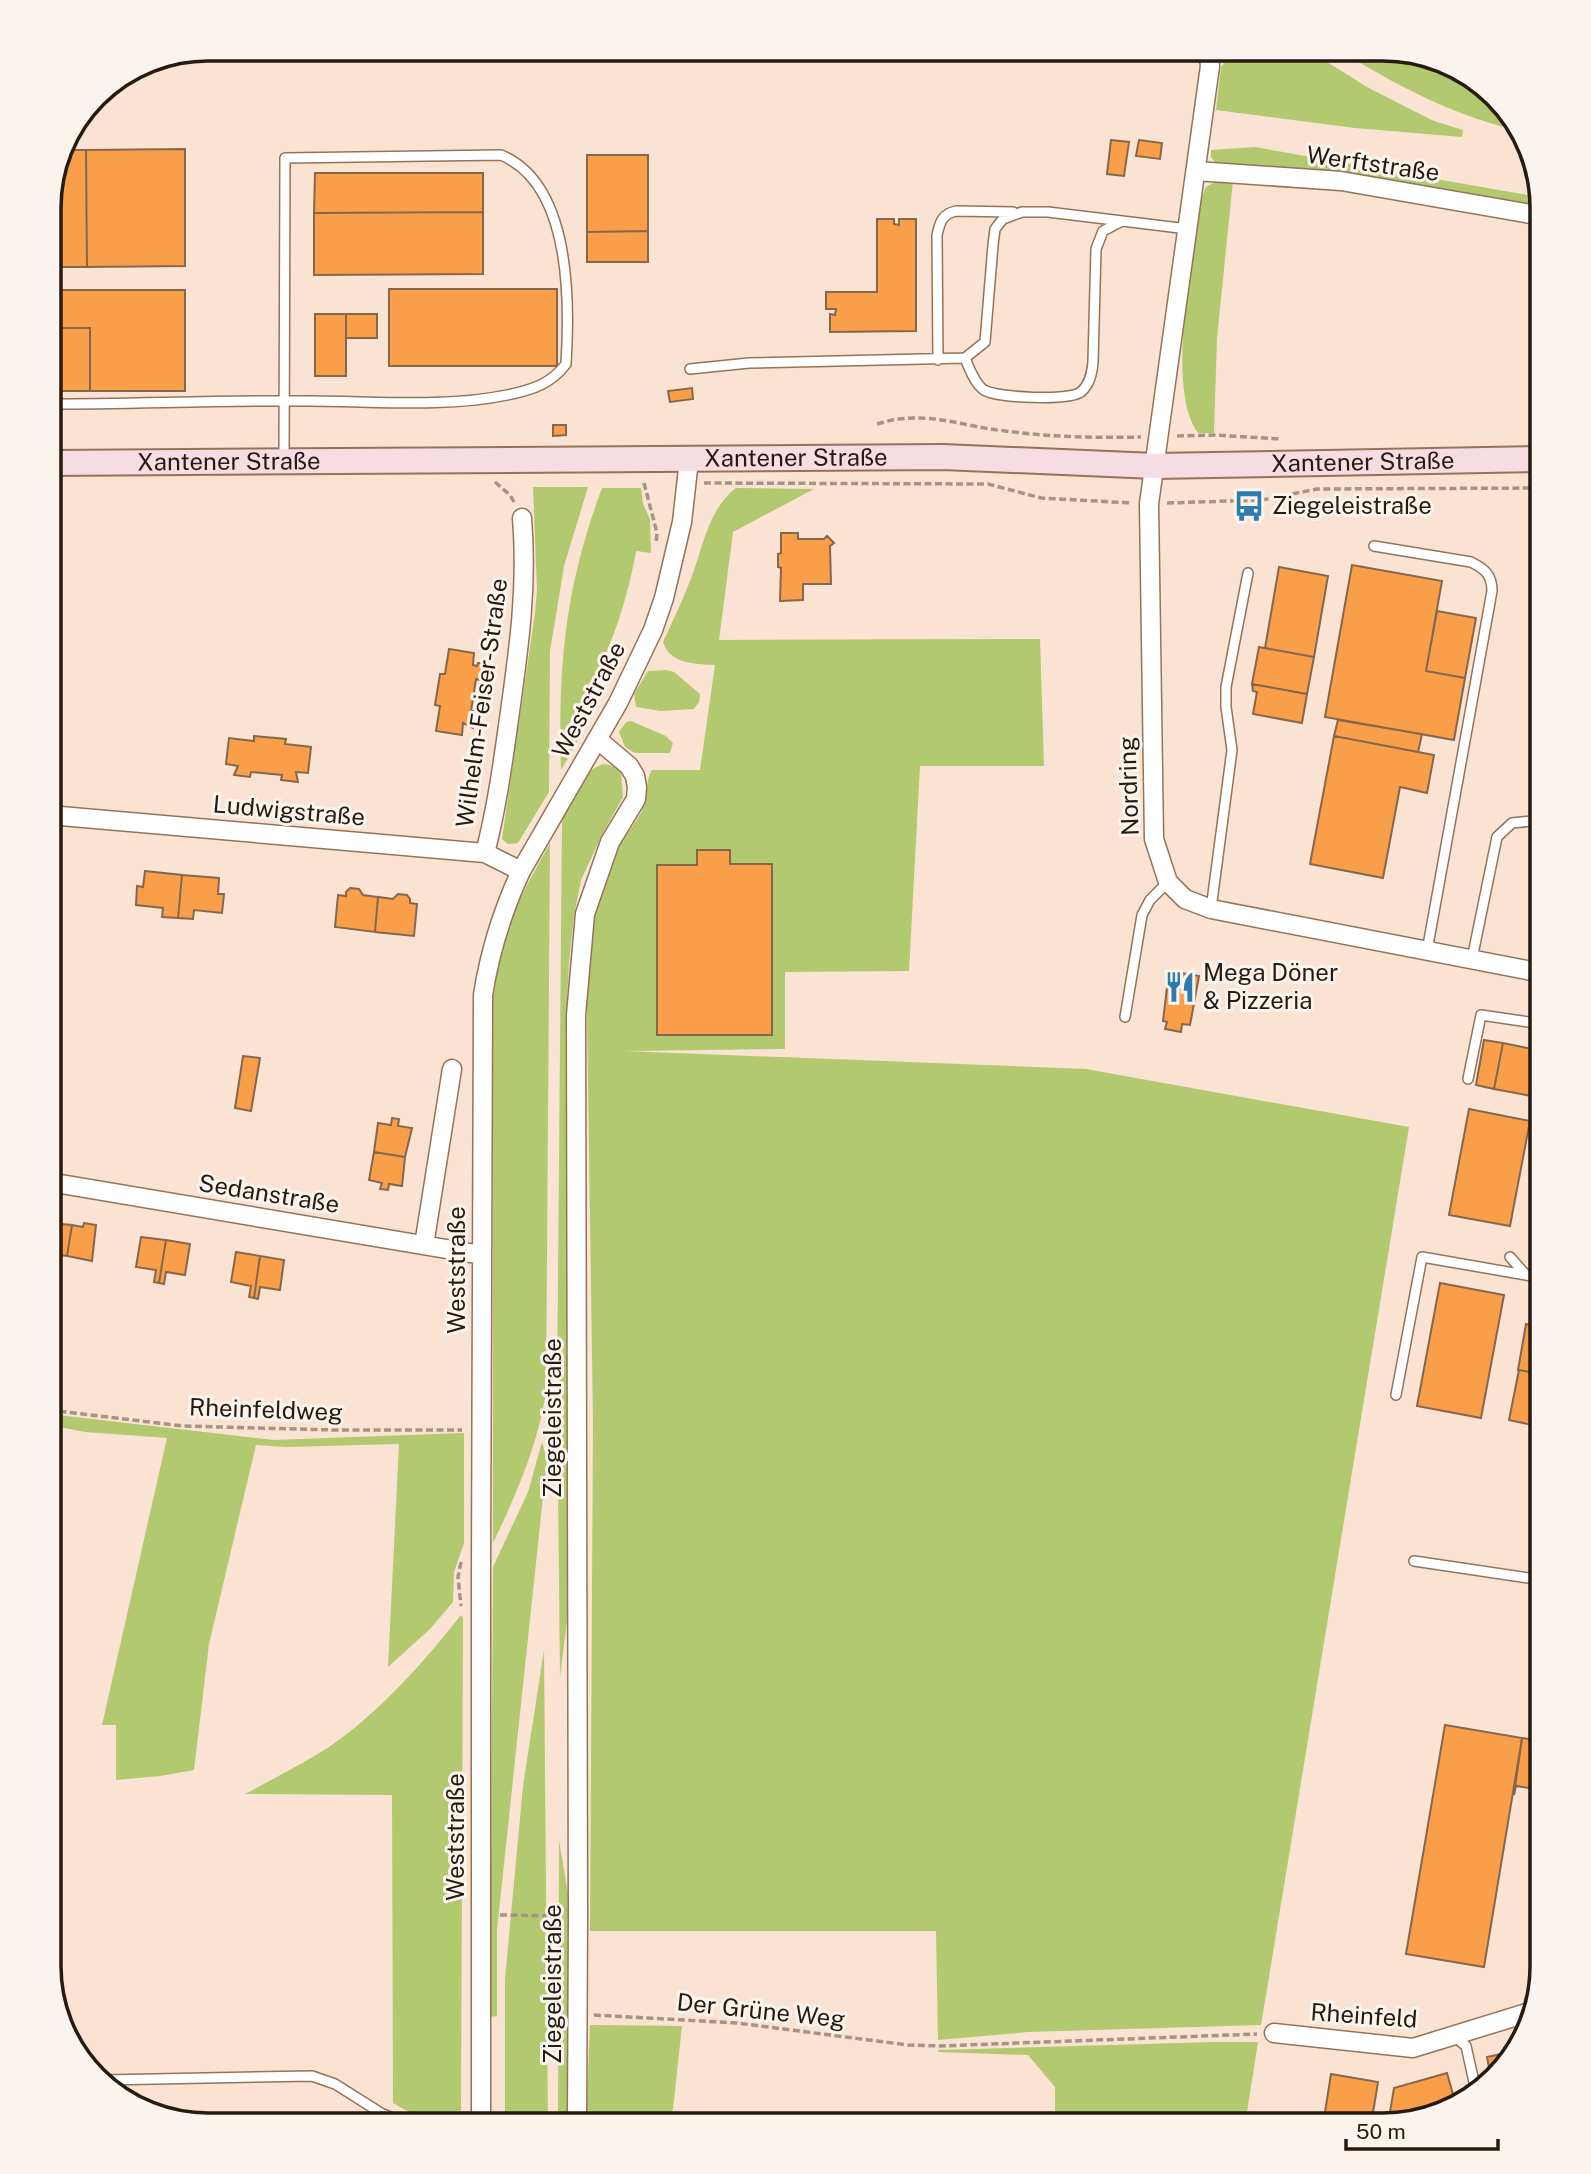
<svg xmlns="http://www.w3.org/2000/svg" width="1591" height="2174" font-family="'Public Sans',sans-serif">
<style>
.green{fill:#b3c970}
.building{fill:#f99f4a;stroke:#87674c;stroke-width:2}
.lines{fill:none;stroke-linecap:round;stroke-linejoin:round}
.service-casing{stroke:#947358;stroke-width:12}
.minor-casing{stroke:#947358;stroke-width:21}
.secondary-casing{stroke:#947358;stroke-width:28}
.path{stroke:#a69384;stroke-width:3.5;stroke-dasharray:7 3.5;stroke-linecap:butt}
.service{stroke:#fff;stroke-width:9}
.minor{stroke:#fff;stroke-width:18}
.secondary{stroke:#f6dde4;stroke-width:24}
.labels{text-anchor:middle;stroke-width:6;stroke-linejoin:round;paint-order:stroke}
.street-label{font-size:24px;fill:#271a0f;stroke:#fbf4ee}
.poi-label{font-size:24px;fill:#271a0f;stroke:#fbf4ee;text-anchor:start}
.rim{fill:none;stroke:#271a0f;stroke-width:3.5}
</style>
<rect width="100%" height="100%" fill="#fae3d2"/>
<path class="green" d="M1237,49H1306L1367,87L1406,107L1434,121L1463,130L1462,137L1355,128L1216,110L1221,67Z
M1337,49H1393L1463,71L1521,131C1455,117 1394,84 1337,49Z
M1255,147L1539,197L1542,206L1344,173L1217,165L1211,157V150Z
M1218,180L1233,181L1217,338L1214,433H1198C1165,389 1193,252 1201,198L1206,187Z
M533,487H588L564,566L550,651L549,792L518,843L508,844L502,839L535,613L537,590Z
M602,488H641L643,504L650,519L651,553L636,551C624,619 603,667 568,726L581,735L561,770C558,665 565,587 602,488Z
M736,488L814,489L733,532L719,640L1040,639L1044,766H920L909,971L785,972V1049L625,1051L1086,1069L1409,1127L1261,2025L1028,2032L938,2040L936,1931H590L593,1423L587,1011C587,956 589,908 613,857C621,839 637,824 644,806C649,794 645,779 652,770H700L715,665C696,664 669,664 663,642C672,622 682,602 690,581C703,549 707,510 736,488Z
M666,670L674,672L700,694L699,702L694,709L661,711L636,707L634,694L648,671Z
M631,721L666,736L673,743L670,753H635L625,747L619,732L626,722Z
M603,764L614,766L621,772L623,797L604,831L581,880L574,916L569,962L566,1017L573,1458L571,1589L560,1677L557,1390L562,820C572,802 582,770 603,764Z
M550,843L546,1392C538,1445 516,1495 493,1543V990C502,929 521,895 550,843Z
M49,1414L273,1440L464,1433V1543L454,1572L453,1602L430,1629L388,1667L399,1444L286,1447L256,1445L209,1644L194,1770L160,1776L116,1780V1725H102L167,1438L85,1432L49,1425Z
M542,1442L547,1459L497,1930V2016L490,2017L493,1567L528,1492Z
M461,1615L463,1618L461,2111L409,2112L393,2103L392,1795L245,1794C273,1779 302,1764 329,1747C380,1712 423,1663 461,1615Z
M544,1650L548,2125H505V1979L523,1786Z
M559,1840L570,1906L567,2125H558Z
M590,2025L682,2026L673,2109L668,2125H586Z
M1213,2042H1258L1245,2125H1055V2087L1028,2055L938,2052V2050Z"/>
<path class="building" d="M1111,140L1129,142L1124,176L1107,174Z
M1139,140L1162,143L1160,159L1136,156Z
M185,149V266L87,267L86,150Z
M62,150H86L87,267H49V197Z
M587,155H648V231L587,232Z
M315,173H483V212L314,213Z
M483,212V274L314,275V213Z
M877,219H894V224L899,225V219H916V331L830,332V314L835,315L836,309H826V292H877Z
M648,231V262H587V232Z
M389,289H557V366H389Z
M49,290H185V391H90V328H49Z
M315,314H346V376H315Z
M346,314H377V338H346Z
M49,328H90V391H49Z
M692,388L693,399L670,402L668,391Z
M553,425H566V435L553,436Z
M781,533H798V539H824L827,536L834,543L830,546L831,584H803V600L780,601L781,568L778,567V554L781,553Z
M1352,565L1442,581L1426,671L1465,678L1454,740L1325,717Z
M1279,567L1328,576L1314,657L1265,648Z
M1437,611L1476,618L1465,678L1426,671Z
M1259,647L1314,657L1307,694L1252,684Z
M449,649L474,653L473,665L477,666L478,663H483L480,680L476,679L471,711H475L473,728L463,723L462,735L436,731L440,706L435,705L440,674H445Z
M1252,684L1307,694L1302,723L1253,714L1257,692L1253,691Z
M1338,720L1422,734L1418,752L1334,736Z
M254,736L286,739L285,744L311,747L308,773L296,772L298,782L281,780L282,775L251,772L250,777L234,775L238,766L226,764L229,738L254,741Z
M1334,736L1434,755L1427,793L1400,787L1383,878L1310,864Z
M697,850H730V864H772V1035H657V865H697Z
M145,871L182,875L178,918L162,917L163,908L136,905L137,886L143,887Z
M182,875L219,878L218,894H224L222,913L194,910L193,919L178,918Z
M350,888L359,889L363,895L378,897L375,932L335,927L338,895L346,896V892Z
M398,894L407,895L410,899V903L417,904L414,936L375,932L378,897L393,899Z
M1169,971L1199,976L1190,1025L1182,1024L1181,1032L1165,1029L1167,1022L1163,1021Z
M1484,1040L1503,1043L1494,1089L1476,1085Z
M1503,1043L1542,1051V1098L1494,1089Z
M243,1056L260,1058L251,1111L235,1108Z
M1469,1109L1530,1121L1510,1226L1449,1215Z
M392,1118L399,1119L398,1126L412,1128L405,1157L374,1152L378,1123L391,1125Z
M374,1152L405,1157L402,1186L389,1184L388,1190L380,1189L382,1183L369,1180Z
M1539,1173L1542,1174V1214L1531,1212Z
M49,1217L61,1219V1224L72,1225L67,1256L49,1254Z
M84,1223L96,1225L92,1261L67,1256L72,1225L83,1227Z
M141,1237L166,1240L159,1283L154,1282L156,1270L136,1267Z
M166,1240L190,1244L185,1275L166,1272L164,1284L159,1283Z
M236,1252L260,1256L254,1298L249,1297L251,1286L231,1282Z
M260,1256L284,1260L280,1290L260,1287L258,1299L254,1298Z
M1440,1283L1504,1295L1481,1418L1417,1406Z
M1526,1324L1542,1327V1374L1518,1370Z
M1519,1370L1542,1374V1427L1509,1420Z
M1542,1665V1705L1536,1704Z
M1536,1704L1542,1705V1718L1534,1716Z
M1445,1725L1522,1738L1484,1967L1406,1954Z
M1522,1738L1542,1741V1790L1516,1786L1514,1795Z
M1515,2051L1494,2072L1490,2073L1487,2057Z
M1447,2073L1456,2105L1388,2124L1394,2088Z
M1331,2074L1378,2082L1371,2125H1323Z"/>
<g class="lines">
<defs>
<path id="service" d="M965,358C969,368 975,384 984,390C998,398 1069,401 1081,392C1090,384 1092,373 1093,362L1096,249L1103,231L1120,222
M938,360L937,235C940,222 942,214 956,211L1013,212
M690,369L749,363L965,358L985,342L993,245L995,229L1003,219L1022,212H1048L1188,229
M49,404C136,404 223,400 310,401C374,401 445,408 507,395C532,390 551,384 566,364C570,301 571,184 501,155L285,158L284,460
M1374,546L1471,562C1485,569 1492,575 1492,591L1427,951
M1211,909L1232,750L1226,707V687L1248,573
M1472,959L1497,837L1512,823L1542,820
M1125,1017L1142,915L1150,900L1168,882
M1468,1079L1481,1015L1542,1024
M1510,1257L1526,1275L1542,1278
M1396,1395L1422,1257L1526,1275
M1414,1561L1542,1580
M1455,2037L1466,2046L1476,2091
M104,2080L312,2076L335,2084L381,2113L397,2120L481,2123"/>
<path id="minor" d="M1208,49L1210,66L1149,504L1154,839L1168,882L1185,899L1211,909L1542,973
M1196,171L1341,181L1542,216
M49,815L485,853L521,871
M485,853C496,811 502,769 508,726C518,654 528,590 522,518
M49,1182L482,1255
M424,1245L452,1069
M1274,2033L1413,2048L1530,2012
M481,2125V1575L483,995C490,950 502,912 521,871L618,703L653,630L664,598L682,522L689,460
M577,2125L578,1916L576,1015L585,914L610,842L636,799L637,787L635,776L629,766L597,739"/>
<g id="secondary">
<path id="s1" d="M49,463L943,457L1155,466L1542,459"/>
</g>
</defs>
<use href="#service" class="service-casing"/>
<use href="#minor" class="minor-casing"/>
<use href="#secondary" class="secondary-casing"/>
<path class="path" d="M877,424C924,409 959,426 1005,431C1051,437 1095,438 1141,437
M1177,436L1214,435L1281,439
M495,482L510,495L514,502
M644,483L657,533L656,544
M704,483L988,484L1041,498L1132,503
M1167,503L1262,500L1317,489L1542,488
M49,1410L183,1426L333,1430H462
M461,1562L458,1577L461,1606
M500,1915L559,1916
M594,2015L737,2023L908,2045L940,2046L1257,2034"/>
<use href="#service" class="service"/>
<use href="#minor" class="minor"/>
<use href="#secondary" class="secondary"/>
</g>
<defs>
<symbol id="bus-bare" viewBox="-9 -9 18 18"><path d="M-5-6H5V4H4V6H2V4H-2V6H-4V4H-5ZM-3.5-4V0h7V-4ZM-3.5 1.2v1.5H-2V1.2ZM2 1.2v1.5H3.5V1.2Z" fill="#2d7cae" stroke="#fbf4ee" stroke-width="2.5" paint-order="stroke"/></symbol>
<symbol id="restaurant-bare" viewBox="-9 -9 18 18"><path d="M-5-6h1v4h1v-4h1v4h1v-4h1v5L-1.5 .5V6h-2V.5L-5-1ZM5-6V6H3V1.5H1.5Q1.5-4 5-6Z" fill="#2d7cae" stroke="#fbf4ee" stroke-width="2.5" paint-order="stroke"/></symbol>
</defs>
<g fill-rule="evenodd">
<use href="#bus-bare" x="1227" y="484" width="44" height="44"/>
<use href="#restaurant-bare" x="1158" y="965" width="44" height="44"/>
</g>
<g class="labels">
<g class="street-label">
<text transform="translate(1373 164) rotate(8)" y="8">Werftstraße</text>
<text dy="8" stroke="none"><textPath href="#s1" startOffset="747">Xantener Straße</textPath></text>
<text dy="8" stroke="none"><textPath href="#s1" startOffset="180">Xantener Straße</textPath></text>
<text dy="8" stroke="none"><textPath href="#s1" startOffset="1314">Xantener Straße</textPath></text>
<text transform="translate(589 700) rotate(-62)" y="8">Weststraße</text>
<text transform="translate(482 703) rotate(-82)" y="8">Wilhelm-Feiser-Straße</text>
<text transform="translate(1129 786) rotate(-92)" y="8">Nordring</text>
<text transform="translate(289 811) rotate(5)" y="8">Ludwigstraße</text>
<text transform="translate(269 1194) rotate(9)" y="8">Sedanstraße</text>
<text transform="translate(457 1270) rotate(-90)" y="8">Weststraße</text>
<text transform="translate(266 1410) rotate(2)" y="8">Rheinfeldweg</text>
<text transform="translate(553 1418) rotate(-90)" y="8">Ziegeleistraße</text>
<text transform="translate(456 1837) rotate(-90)" y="8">Weststraße</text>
<text transform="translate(553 1984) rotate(-90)" y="8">Ziegeleistraße</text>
<text transform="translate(761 2011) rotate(6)" y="8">Der Grüne Weg</text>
<text transform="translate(1364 2016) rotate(4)" y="8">Rheinfeld</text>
</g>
<g class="poi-label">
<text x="1272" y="514">Ziegeleistraße</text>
<text x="1203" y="981">Mega Döner<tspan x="1203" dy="28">&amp; Pizzeria</tspan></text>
</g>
</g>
<path d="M0 0H1591V2174H0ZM208 61H1383A147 147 0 0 1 1530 208V1966A147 147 0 0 1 1383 2113H208A147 147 0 0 1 61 1966V208A147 147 0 0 1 208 61Z" fill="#fbf4ee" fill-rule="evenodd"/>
<path class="rim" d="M208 61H1383A147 147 0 0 1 1530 208V1966A147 147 0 0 1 1383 2113H208A147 147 0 0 1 61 1966V208A147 147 0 0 1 208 61Z"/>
<path d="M1346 2139v10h152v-10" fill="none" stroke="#271a0f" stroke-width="3.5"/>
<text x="1356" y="2139" font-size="21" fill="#271a0f" stroke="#fbf4ee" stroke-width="5" paint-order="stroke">50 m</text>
</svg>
